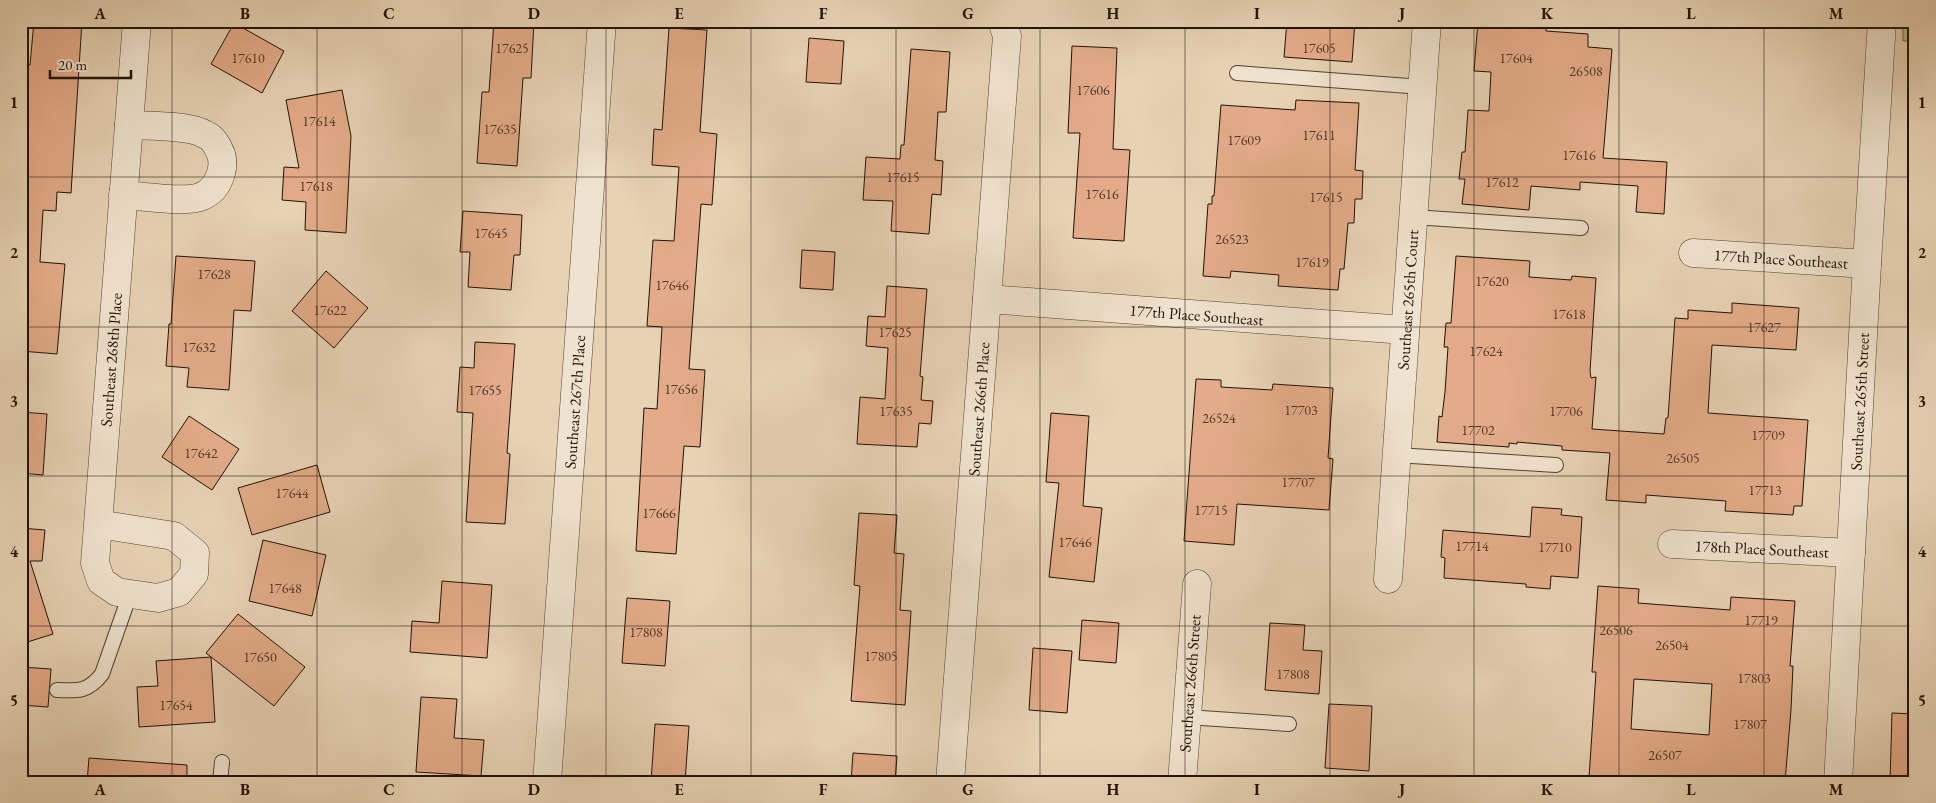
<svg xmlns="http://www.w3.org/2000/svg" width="1936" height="803" font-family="'EB Garamond',serif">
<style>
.green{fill:#b2bd8f;stroke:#6a684a}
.building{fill:#e3ab89;stroke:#211305;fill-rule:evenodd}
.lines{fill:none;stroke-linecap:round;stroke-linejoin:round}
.lane-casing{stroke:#524331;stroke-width:16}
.street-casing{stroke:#524331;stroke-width:29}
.lane{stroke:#efe2ce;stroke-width:14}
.street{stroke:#efe2ce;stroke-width:28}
.grid{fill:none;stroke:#211305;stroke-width:1;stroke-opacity:0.55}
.labels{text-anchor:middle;stroke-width:4;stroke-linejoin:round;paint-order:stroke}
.number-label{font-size:14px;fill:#523926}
.street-label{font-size:16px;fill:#211305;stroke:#efe2ce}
.neatline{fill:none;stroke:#211305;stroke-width:2}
.grid-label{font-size:16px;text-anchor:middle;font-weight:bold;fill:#211305}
</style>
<rect width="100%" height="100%" fill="#e7d2b4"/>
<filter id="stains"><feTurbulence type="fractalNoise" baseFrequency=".004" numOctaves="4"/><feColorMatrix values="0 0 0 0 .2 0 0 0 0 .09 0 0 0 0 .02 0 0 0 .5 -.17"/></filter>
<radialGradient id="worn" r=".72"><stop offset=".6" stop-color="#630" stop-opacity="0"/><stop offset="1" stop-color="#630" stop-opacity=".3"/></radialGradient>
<path class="green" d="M1903,21H1915V41H1903Z"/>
<path class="building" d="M34,21H82L71,193L57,192L56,211L43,210L40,262L65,264L57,354L21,351V64L30,65Z
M494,21H534L531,78H523L517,166L477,163L482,92H489Z
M1287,21H1355L1352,62L1284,57Z
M1478,21H1546V31L1588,34V47L1612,49L1603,158L1667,162L1664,214L1636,212L1638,186L1580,182V190L1531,186L1529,210L1462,204L1465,179H1459L1462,152H1465L1468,110L1489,111L1491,72L1474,71Z
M234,23L284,51L262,93L211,64Z
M669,28L707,30L700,132L717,134L712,205L701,204L689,369L705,370L700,447L684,446L676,554L636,551L644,408L657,409L662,327L647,326L653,240L674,241L679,167L652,165L654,129L662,130Z
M809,38L844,41L841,84L806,82Z
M1072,46L1117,48L1113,149L1130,150L1124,241L1073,238L1080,133H1068Z
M911,49L950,52L946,112H938L935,160L943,161L941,195L932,194L929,234L891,231L893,201L863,200L866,157L900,159L901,145H904Z
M342,90L351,136L346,233L305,230L306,202L282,200L284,167L299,168L286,100Z
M1296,100L1359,103L1355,170L1363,171L1362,199H1355L1354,223H1348L1344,269H1340L1338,290L1278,286L1279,275L1231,271L1230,278L1203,276L1208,204H1212V196H1214L1221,105L1295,110Z
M463,211L522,215L520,255H514L511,290L468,287L470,252H460Z
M802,250L835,252L833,290L800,288Z
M176,256L255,261L251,311L234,310L229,390L187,387L189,368L166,366L169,324H171Z
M1456,256L1530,261L1529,277L1571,280L1572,276L1596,278L1590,371L1591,378L1596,377L1592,429L1664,434L1666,418H1668L1675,318L1688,319V310L1732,313V303L1799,308L1796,350L1712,345L1708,413L1808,420L1802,506H1794L1793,515L1725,511L1726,501L1646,495V503L1606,500L1610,453L1562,450V446L1517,442V444L1509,443V447L1437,442L1439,416L1442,417L1445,392L1448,347H1444L1446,323H1451Z
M326,271L368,308L334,348L292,311Z
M887,286L927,289L920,376L923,377L921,400L933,401L931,424L919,423L917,447L857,444L860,397L885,399L888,348L866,346L868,316L885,317Z
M475,342L515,344L507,453L510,454L505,524L466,522L473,413L457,412L460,367L474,368Z
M1196,379L1221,380V387L1272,390L1273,384L1333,388L1328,458L1333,459L1329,510L1237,504L1234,545L1184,541Z
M21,412L47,414L43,475L21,473Z
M1051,413L1089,416L1083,506L1102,508L1094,582L1049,577L1059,483L1046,482Z
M189,416L239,449L212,490L162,457Z
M317,465L330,512L252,535L238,488Z
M1532,507L1562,509L1561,515L1582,517L1578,578L1551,576L1550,589L1526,587V584L1444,578L1445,558L1441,557L1443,530L1530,537Z
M859,513L897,515L894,553L904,554L900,610L911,611L905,705L851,701L860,586L854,585Z
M21,528L45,530L42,561H30L53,634L21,644Z
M263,540L326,555L312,616L249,601Z
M442,581L492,585L487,658L410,652L412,621L439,623Z
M1598,586L1639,589L1638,603L1730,610L1731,597L1795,601L1790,666H1793L1791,710L1785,782H1597V779L1589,778L1596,672H1592ZM1634,679L1712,684L1709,735L1631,729Z
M627,598L670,601L665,666L622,663Z
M238,614L305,667L274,706L206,653Z
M1082,620L1119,623L1116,663L1079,660Z
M1270,623L1305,625L1303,650L1322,651L1319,694L1265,690Z
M1033,648L1072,651L1067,713L1029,710Z
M211,657L215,722L139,727L137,687L158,686L156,661Z
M21,667L51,669L48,707L21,705Z
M421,697L457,699L454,738L484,740L481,776L416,772Z
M1329,704L1372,706L1369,771L1325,768Z
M1892,713L1915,714V782H1890Z
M655,724L689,726L685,782H651Z
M853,753L897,756L895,782H851Z
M89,758L187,765V782H87Z"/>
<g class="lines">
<defs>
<path id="lane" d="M1237,73L1422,87
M1413,217L1581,228
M1396,455L1556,465
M57,690C78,691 88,692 102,674L130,594
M1187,717L1289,724
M220,782L222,762"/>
<g id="street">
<path d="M123,195C142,196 184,203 200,197C211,193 218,184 221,173C223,166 223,157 219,150C216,143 212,137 204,134C190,125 147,126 129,125"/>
<path id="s1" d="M1693,253L1867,264"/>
<path id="s2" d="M987,299L1405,330"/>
<path id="s3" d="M98,524L174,536L195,553L194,574L179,592L158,598L117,592L101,581L95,563L137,21"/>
<path id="s4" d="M1672,544L1851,553"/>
<path id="s5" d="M1388,579L1427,21"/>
<path id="s6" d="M547,782L602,21"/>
<path id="s7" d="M950,782L1007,36L1002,21"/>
<path id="s8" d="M1182,782L1197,584"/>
<path id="s9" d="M1838,782L1867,264L1882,21"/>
</g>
</defs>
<use href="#lane" class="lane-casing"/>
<use href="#street" class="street-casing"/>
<use href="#lane" class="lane"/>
<use href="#street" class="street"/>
</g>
<path class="grid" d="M172,21V782M317,21V782M462,21V782M606,21V782M751,21V782M896,21V782M1040,21V782M1185,21V782M1330,21V782M1474,21V782M1619,21V782M1764,21V782M21,177H1915M21,327H1915M21,476H1915M21,626H1915"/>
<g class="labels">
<g class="number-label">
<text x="512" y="53">17625</text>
<text x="1319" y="53">17605</text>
<text x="248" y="63">17610</text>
<text x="1516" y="63">17604</text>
<text x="1586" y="76">26508</text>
<text x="1093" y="95">17606</text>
<text x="319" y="126">17614</text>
<text x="500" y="134">17635</text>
<text x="1319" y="140">17611</text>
<text x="1244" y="145">17609</text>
<text x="1579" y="160">17616</text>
<text x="903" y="182">17615</text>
<text x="1502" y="187">17612</text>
<text x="316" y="191">17618</text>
<text x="1102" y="199">17616</text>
<text x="1326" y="202">17615</text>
<text x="491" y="238">17645</text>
<text x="1232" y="244">26523</text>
<text x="1312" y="267">17619</text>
<text x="214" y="279">17628</text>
<text x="1492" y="286">17620</text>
<text x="672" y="290">17646</text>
<text x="330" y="315">17622</text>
<text x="1569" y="319">17618</text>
<text x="1764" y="332">17627</text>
<text x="895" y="337">17625</text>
<text x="199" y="352">17632</text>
<text x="1486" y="356">17624</text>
<text x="681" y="394">17656</text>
<text x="485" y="395">17655</text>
<text x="1301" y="415">17703</text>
<text x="896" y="416">17635</text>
<text x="1566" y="416">17706</text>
<text x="1219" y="423">26524</text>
<text x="1478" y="435">17702</text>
<text x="1768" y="440">17709</text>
<text x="201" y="458">17642</text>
<text x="1683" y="463">26505</text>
<text x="1298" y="487">17707</text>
<text x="1765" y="495">17713</text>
<text x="292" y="498">17644</text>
<text x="1211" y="515">17715</text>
<text x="659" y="518">17666</text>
<text x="1075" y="547">17646</text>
<text x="1472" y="551">17714</text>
<text x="1555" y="552">17710</text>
<text x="285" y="593">17648</text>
<text x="1761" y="625">17719</text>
<text x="1616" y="635">26506</text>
<text x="646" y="637">17808</text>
<text x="1672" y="650">26504</text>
<text x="881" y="661">17805</text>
<text x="260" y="662">17650</text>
<text x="1293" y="679">17808</text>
<text x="1754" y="683">17803</text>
<text x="176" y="710">17654</text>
<text x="1750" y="729">17807</text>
<text x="1665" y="760">26507</text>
</g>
<g class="street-label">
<text dy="6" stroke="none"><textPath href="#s1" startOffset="88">177th Place Southeast</textPath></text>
<text dy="6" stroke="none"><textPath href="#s5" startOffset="280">Southeast 265th Court</textPath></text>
<text dy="6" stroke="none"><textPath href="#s2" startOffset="210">177th Place Southeast</textPath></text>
<text dy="6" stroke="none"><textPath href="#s3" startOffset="454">Southeast 268th Place</textPath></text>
<text dy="6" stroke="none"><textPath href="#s6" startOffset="381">Southeast 267th Place</textPath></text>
<text dy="6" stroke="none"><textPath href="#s9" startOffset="381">Southeast 265th Street</textPath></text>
<text dy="6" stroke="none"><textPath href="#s7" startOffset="374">Southeast 266th Place</textPath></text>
<text dy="6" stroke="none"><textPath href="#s4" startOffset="90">178th Place Southeast</textPath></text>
<text dy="6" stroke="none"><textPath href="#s8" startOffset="99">Southeast 266th Street</textPath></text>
</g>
</g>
<rect width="1936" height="803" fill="none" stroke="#e7d2b4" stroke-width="55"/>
<path d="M50 70v8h81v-8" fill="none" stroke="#211305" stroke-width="2.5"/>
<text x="58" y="70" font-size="15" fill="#211305" stroke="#efe2ce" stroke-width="4" paint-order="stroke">20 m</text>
<rect x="28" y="28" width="1880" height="748" class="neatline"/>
<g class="grid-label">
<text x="100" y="19">A</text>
<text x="245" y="19">B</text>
<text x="389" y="19">C</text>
<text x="534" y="19">D</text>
<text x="679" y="19">E</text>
<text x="823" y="19">F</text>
<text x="968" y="19">G</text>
<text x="1113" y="19">H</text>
<text x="1257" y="19">I</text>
<text x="1402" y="19">J</text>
<text x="1547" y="19">K</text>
<text x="1691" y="19">L</text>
<text x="1836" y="19">M</text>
<text x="14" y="108">1</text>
<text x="1922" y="108">1</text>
<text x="14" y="258">2</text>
<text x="1922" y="258">2</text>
<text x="14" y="407">3</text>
<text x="1922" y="407">3</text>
<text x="14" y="557">4</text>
<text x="1922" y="557">4</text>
<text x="14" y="706">5</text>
<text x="1922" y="706">5</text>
<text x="100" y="795">A</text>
<text x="245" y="795">B</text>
<text x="389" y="795">C</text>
<text x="534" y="795">D</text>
<text x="679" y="795">E</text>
<text x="823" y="795">F</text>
<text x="968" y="795">G</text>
<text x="1113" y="795">H</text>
<text x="1257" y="795">I</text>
<text x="1402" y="795">J</text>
<text x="1547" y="795">K</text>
<text x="1691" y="795">L</text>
<text x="1836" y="795">M</text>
</g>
<rect width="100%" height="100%" filter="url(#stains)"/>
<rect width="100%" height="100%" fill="url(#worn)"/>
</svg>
